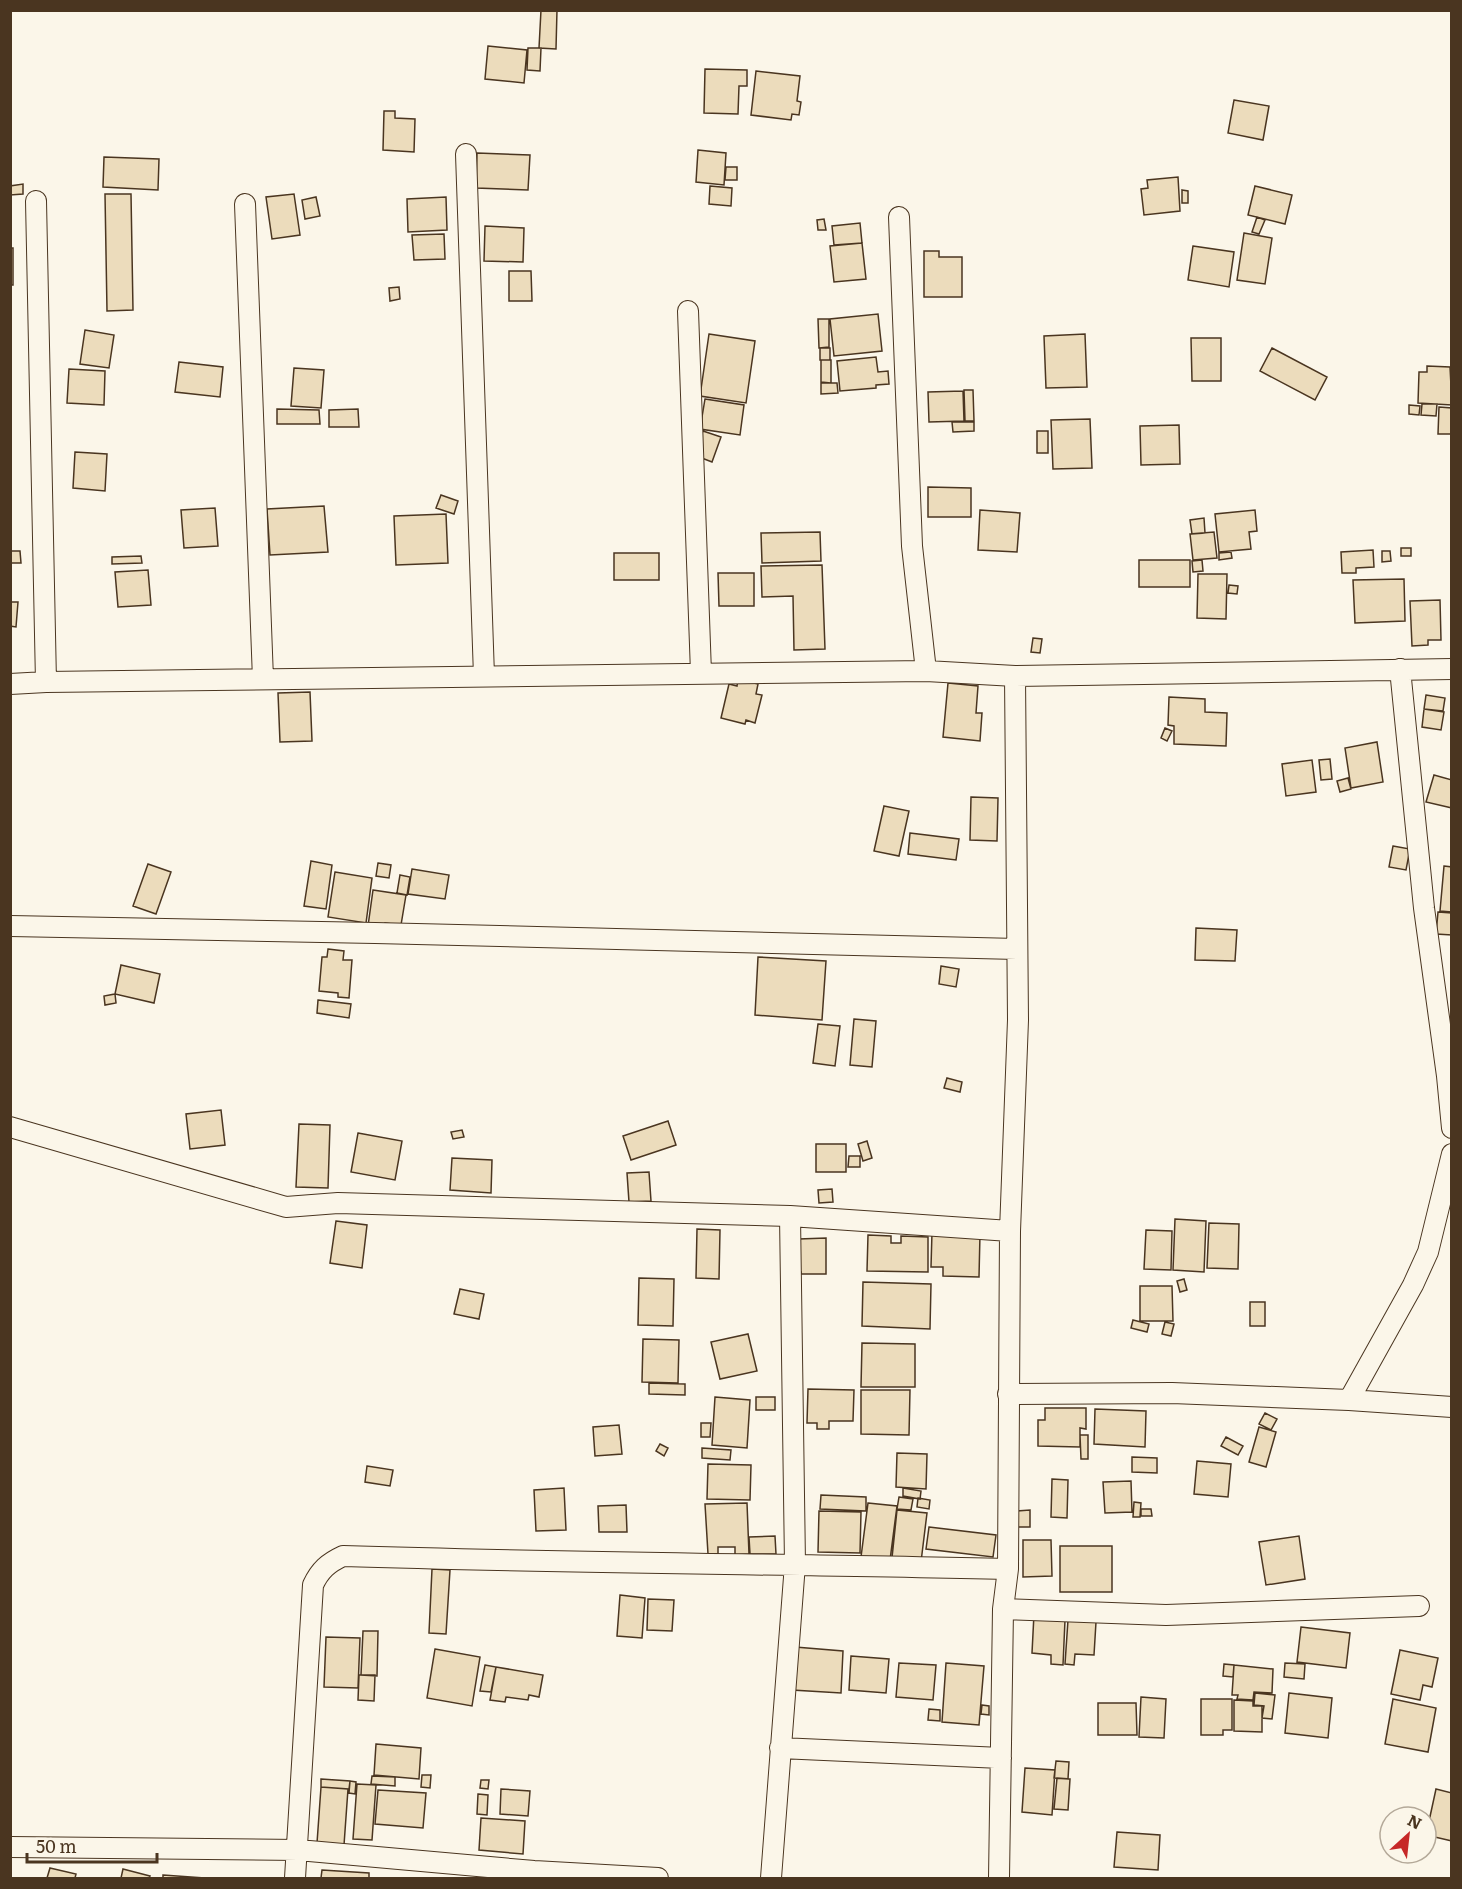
<svg xmlns="http://www.w3.org/2000/svg" width="1462" height="1889" font-family="Literata,serif">
<style>
.building{fill:#ecdcbc;stroke:#4a3520;stroke-width:1.5}
.lines{fill:none;stroke-linecap:round;stroke-linejoin:round}
.minor-casing{stroke:#4a3520;stroke-width:22}
.minor{stroke:#fbf6e9;stroke-width:20}
</style>
<rect width="100%" height="100%" fill="#fbf6e9"/>
<path class="building" d="M541,10H557L556,49L539,48Z
M488,46L527,50L524,83L485,79Z
M528,48H541L540,71L527,70Z
M705,69L747,70V86H739L738,114L704,113Z
M756,71L800,76L797,101L801,102L799,115L792,114L791,120L751,115Z
M1234,100L1269,106L1263,140L1228,133Z
M384,111H395V118L415,119L414,152L383,150Z
M698,150L726,153L724,185L696,182Z
M477,153L530,155L528,190L476,188Z
M104,157L159,159L158,190L103,187Z
M726,167H737V180H725Z
M1178,177L1180,211L1144,215L1141,189L1148,188L1147,180Z
M23,184V194L10,195V186Z
M710,186L732,188L731,206L709,204Z
M1255,186L1292,195L1285,224L1248,215Z
M1182,190L1188,191V203H1182Z
M105,194H131L133,310L107,311Z
M294,194L300,235L272,239L266,197Z
M316,197L320,216L305,219L302,200Z
M446,197L447,230L408,232L407,199Z
M1257,217L1265,220L1259,234L1252,232Z
M824,219L826,230H818L817,220Z
M860,223L862,243L834,245L832,226Z
M485,226L524,228L523,262L484,261Z
M1244,233L1272,238L1265,284L1237,280Z
M444,234L445,259L414,260L412,235Z
M862,243L866,279L834,282L830,246Z
M1193,246L1234,252L1229,287L1188,280Z
M10,248H13V285H10Z
M924,251H939V257H962V297H924Z
M509,271H531L532,301H509Z
M399,287L400,299L390,301L389,288Z
M878,314L882,351L834,356L830,319Z
M818,319H829V347L819,348Z
M85,330L114,335L109,368L80,364Z
M709,334L755,341L746,403L700,396Z
M1085,334L1087,387L1046,388L1044,336Z
M1191,338H1221V381H1192Z
M820,348H830V360H820Z
M1272,348L1327,377L1315,400L1260,371Z
M876,357L878,372L888,371L889,384L876,385V388L840,391L837,361Z
M821,360H831V383L821,382Z
M179,362L223,367L220,397L175,392Z
M1427,366L1450,367L1452,405L1418,403L1419,372H1427Z
M294,368L324,370L321,408L291,406Z
M69,369L105,371L104,405L67,403Z
M821,383H837L838,393L821,394Z
M964,390H973L974,421H965Z
M963,391L964,421L929,422L928,392Z
M705,399L744,405L740,435L700,429Z
M1422,404H1437L1436,416L1421,415Z
M1409,405L1420,406L1419,415L1409,414Z
M1439,407L1452,408V434H1438Z
M277,409L319,410L320,424H277Z
M358,409L359,427H329V410Z
M1090,419L1092,468L1053,469L1051,420Z
M952,422H974V431L953,432Z
M1179,425L1180,464L1141,465L1140,426Z
M703,431L721,437L712,462L694,455Z
M1037,431H1048V453H1037Z
M75,452L107,454L105,491L73,488Z
M928,487L971,488V517H928Z
M441,495L458,501L454,514L436,508Z
M324,506L328,552L270,555L267,509Z
M215,508L218,546L184,548L181,510Z
M980,510L1020,513L1017,552L978,550Z
M1255,510L1257,531L1249,532L1251,549L1219,552L1215,514Z
M446,514L448,563L396,565L394,516Z
M1204,518L1205,533L1192,534L1190,520Z
M820,532L821,561L762,563L761,533Z
M1214,532L1217,558L1193,560L1190,534Z
M1401,548H1411V556H1401Z
M1373,550L1374,567L1356,568V573H1342L1341,552Z
M10,551H20L21,563H10Z
M1382,551H1390L1391,561L1382,562Z
M1231,552L1232,558L1219,560V553Z
M614,553H659V580H614Z
M141,556L142,563L112,564V557Z
M1139,560H1190V587H1139Z
M1202,560L1203,571L1193,572L1192,561Z
M822,565L825,649L794,650L793,596L762,597L761,566Z
M148,570L151,605L118,607L115,572Z
M718,573H754V606H719Z
M1198,574H1227L1226,619L1197,618Z
M1404,579L1405,621L1355,623L1353,580Z
M1229,585L1238,586L1237,594L1228,593Z
M1440,600L1441,640H1428V645L1412,646L1410,601Z
M10,602H18L16,627L10,626Z
M1033,638L1042,639L1040,653L1031,652Z
M738,679L758,684L756,694L762,695L755,723L746,720L745,724L721,718L729,684L737,686Z
M948,683L978,686L976,713H982L980,741L943,737Z
M310,692L312,741L280,742L278,693Z
M1426,695L1445,698L1443,711L1424,709Z
M1169,697L1205,699V712L1227,713L1226,746L1174,744V726L1168,725Z
M1424,709L1444,712L1441,730L1422,727Z
M1165,728L1172,731L1167,741L1161,738Z
M1377,742L1383,782L1351,788L1345,748Z
M1330,759L1332,779L1321,780L1319,760Z
M1312,760L1316,792L1286,796L1282,764Z
M1434,775L1452,780V808L1426,802Z
M1348,778L1351,789L1340,792L1337,781Z
M971,797L998,798L997,841L970,840Z
M884,806L909,811L899,856L874,851Z
M910,833L959,839L956,860L908,854Z
M1393,846L1410,849L1406,870L1389,867Z
M311,861L332,865L326,909L304,906Z
M378,863L391,865L389,878L376,876Z
M148,864L171,872L156,914L133,906Z
M1444,866L1452,867V912L1440,911Z
M412,869L449,875L445,899L408,894Z
M335,872L372,878L366,923L328,917Z
M400,875L410,877L407,895L397,893Z
M373,890L406,895L401,925L385,923L384,928L368,926Z
M1438,912L1452,913V935L1436,934Z
M1196,928L1237,930L1235,961L1195,960Z
M328,949L344,951L343,960H352L349,998L338,997V993L319,991L322,957H327Z
M758,957L826,961L822,1020L755,1015Z
M121,965L160,974L154,1003L115,994Z
M941,966L959,969L956,987L939,984Z
M115,994L116,1003L105,1005L104,996Z
M318,1000L351,1004L349,1018L317,1013Z
M854,1019L876,1021L872,1067L850,1065Z
M818,1024L840,1026L835,1066L813,1063Z
M947,1078L962,1082L960,1092L944,1088Z
M221,1110L225,1145L190,1149L186,1114Z
M668,1121L676,1145L631,1160L623,1136Z
M299,1124L330,1125L328,1188L296,1187Z
M462,1130L464,1137L453,1139L451,1132Z
M358,1133L402,1141L395,1180L351,1172Z
M867,1141L872,1158L863,1161L858,1144Z
M816,1144H846V1172H816Z
M849,1156H860V1167H848Z
M452,1158L492,1160L491,1193L450,1190Z
M649,1172L651,1201L629,1202L627,1173Z
M832,1189L833,1202L819,1203L818,1190Z
M1175,1219L1206,1221L1204,1272L1173,1270Z
M336,1221L367,1225L362,1268L330,1263Z
M1209,1223L1239,1224L1238,1269L1207,1268Z
M697,1229L720,1230L719,1279L696,1278Z
M1146,1230L1172,1231L1171,1270L1144,1269Z
M932,1232L980,1234L979,1277L943,1276V1267H931Z
M868,1235L891,1236V1243H901V1236L928,1237V1272L867,1271Z
M826,1238V1274H801V1272H793L799,1239Z
M639,1278L674,1279L673,1326L638,1325Z
M1184,1279L1187,1290L1180,1292L1177,1281Z
M863,1282L931,1284L930,1329L862,1326Z
M1140,1286H1172L1173,1321H1140Z
M460,1289L484,1294L479,1319L454,1314Z
M1250,1302H1265V1326H1250Z
M1133,1320L1149,1324L1147,1332L1131,1328Z
M1165,1322L1174,1324L1171,1336L1162,1334Z
M748,1334L757,1371L720,1379L711,1342Z
M643,1339L679,1340L678,1383L642,1382Z
M862,1343L915,1344V1387H861Z
M649,1383L685,1384V1395L649,1394Z
M808,1389L854,1390L853,1421H829V1429H817V1423H807Z
M861,1390H910L909,1435L861,1434Z
M715,1397L750,1400L747,1448L712,1445Z
M756,1397H775V1410H756Z
M1045,1408H1086V1429L1080,1428V1447L1038,1446V1420H1045Z
M1095,1409L1146,1411L1145,1447L1094,1444Z
M1265,1413L1277,1419L1271,1430L1259,1424Z
M701,1423H711L710,1437H701Z
M619,1425L622,1454L595,1456L593,1427Z
M1259,1427L1276,1432L1266,1467L1249,1462Z
M1080,1435H1088V1459H1081Z
M1226,1437L1243,1446L1238,1455L1221,1446Z
M660,1444L668,1448L664,1456L656,1451Z
M702,1448L731,1450L730,1460L702,1458Z
M897,1453L927,1454L926,1489L896,1487Z
M1132,1457L1157,1458V1473L1132,1472Z
M1197,1461L1231,1464L1228,1497L1194,1494Z
M708,1464L751,1465L750,1500L707,1499Z
M367,1466L393,1470L390,1486L365,1482Z
M1052,1479L1068,1480L1067,1518L1051,1517Z
M1131,1481L1132,1512L1105,1513L1103,1482Z
M564,1488L566,1530L536,1531L534,1490Z
M903,1488L921,1491L920,1499L903,1496Z
M821,1495L866,1497V1511L820,1509Z
M899,1497L913,1499L911,1510L897,1509Z
M918,1498L930,1500L929,1509L917,1507Z
M1134,1502L1141,1503L1140,1517H1133Z
M747,1503L749,1554L735,1555V1547H718V1554H708L705,1504Z
M868,1503L897,1506L890,1560L861,1557Z
M626,1505L627,1532H599L598,1506Z
M1141,1509H1151L1152,1516H1141Z
M897,1510L927,1513L921,1562L892,1558Z
M1030,1510V1527H1018L1017,1511Z
M819,1511L861,1512L860,1553L818,1552Z
M929,1527L996,1535L993,1557L926,1549Z
M775,1536L776,1554H750L749,1537Z
M1299,1536L1305,1579L1266,1585L1259,1542Z
M1023,1540H1051L1052,1576L1023,1577Z
M1060,1546H1112V1592H1060Z
M432,1569L450,1570L446,1634L429,1633Z
M620,1595L645,1598L642,1638L617,1636Z
M648,1599L674,1600L672,1631L647,1630Z
M1034,1614L1065,1620L1063,1665L1051,1664V1655L1032,1653Z
M1068,1620L1096,1622L1094,1655L1075,1654L1074,1665L1065,1664Z
M1301,1627L1350,1633L1346,1668L1297,1662Z
M363,1631H378L377,1676L361,1675Z
M326,1637L360,1638L358,1688L324,1687Z
M795,1647L843,1651L841,1693L792,1690Z
M435,1649L480,1657L472,1706L427,1698Z
M1400,1650L1438,1658L1432,1687L1423,1685L1420,1700L1391,1694Z
M851,1656L889,1659L886,1693L849,1690Z
M899,1663L936,1665L933,1700L896,1697Z
M946,1663L984,1666L979,1725L942,1722Z
M1285,1663L1305,1664L1304,1679L1284,1677Z
M1224,1664L1234,1665L1233,1677L1223,1676Z
M485,1665L496,1667L491,1692L480,1691Z
M1234,1665L1273,1669L1272,1693L1254,1692L1253,1700L1237,1699L1238,1695H1232Z
M496,1667L543,1675L539,1697L529,1695L528,1700L506,1697L505,1702L490,1700Z
M359,1675H375L374,1701L358,1700Z
M1255,1693L1275,1695L1272,1719L1262,1718L1264,1706L1254,1705Z
M1289,1693L1332,1698L1328,1738L1285,1733Z
M1141,1697L1166,1699L1164,1738L1139,1737Z
M1201,1699H1232V1730H1223V1735H1201Z
M1393,1699L1436,1708L1428,1752L1385,1744Z
M1234,1700L1253,1701V1706H1262V1732L1234,1731Z
M1098,1703H1136L1137,1735H1098Z
M982,1705L989,1706V1715L981,1714Z
M929,1709L940,1710V1721L928,1720Z
M376,1744L421,1748L419,1779L374,1775Z
M1056,1761L1069,1762L1068,1779L1054,1778Z
M1025,1768L1055,1770L1052,1815L1022,1812Z
M422,1775H431L430,1788L421,1787Z
M372,1776L395,1777V1786L371,1784Z
M1057,1778L1070,1779L1068,1810L1054,1809Z
M321,1779L350,1781L349,1789L321,1787Z
M481,1780H489L488,1789L480,1788Z
M350,1781L356,1782L355,1794L349,1793Z
M357,1784L376,1785L372,1840L353,1839Z
M321,1787L348,1789L344,1845L317,1843Z
M501,1789L530,1791L528,1816L500,1814Z
M1436,1789L1452,1793V1841L1426,1835Z
M378,1790L426,1793L423,1828L375,1824Z
M478,1794L488,1795L487,1815L477,1814Z
M481,1818L525,1821L523,1854L479,1850Z
M1117,1832L1160,1835L1158,1870L1114,1867Z
M50,1868L76,1874L75,1878H47Z
M123,1869L150,1876L149,1878H121Z
M322,1870L369,1873V1878H321Z
M163,1875L205,1878H163Z"/>
<g class="lines">
<defs>
<path id="minor" d="M466,154L484,676
M36,201L46,682
M245,204L263,679
M899,217L912,546L926,671
M688,311L701,673
M1400,669L1424,908L1447,1076L1452,1128
M10,684L46,682L926,671L1015,676L1452,669
M10,926L375,933L1017,949
M10,1127L286,1207L338,1203L790,1216
M1008,1394L1172,1393L1349,1400L1413,1285L1428,1252L1452,1154
M1349,1400L1452,1407
M1003,1609L1166,1615L1419,1606
M780,1748L1001,1758
M10,1847L298,1850L534,1871L658,1878
M295,1878L313,1585C320,1570 328,1563 343,1556C564,1563 786,1564 1008,1569
M771,1878L795,1564L790,1216L1010,1231
M999,1878L1003,1609L1008,1569L1010,1231L1018,1020L1015,676"/>
</defs>
<use href="#minor" class="minor-casing"/>
<use href="#minor" class="minor"/>
</g>
<rect width="1462" height="1889" fill="none" stroke="#4a3520" stroke-width="24"/>
<g transform="translate(1408 1835) rotate(27)"><circle r="28" fill="#fbf6e9" stroke="#b4a999" stroke-width="1.5"/>
<path d="M0-4.5L10 22L0 15L-10 22Z" fill="#c62828"/>
<text y="-9" font-size="16" font-weight="bold" text-anchor="middle" fill="#4a3520">N</text>
</g>
<path d="M27 1853v9h130v-9" fill="none" stroke="#4a3520" stroke-width="3"/>
<text x="36" y="1853" font-size="18" fill="#4a3520" stroke="#fbf6e9" stroke-width="4.5" paint-order="stroke">50 m</text>
</svg>
